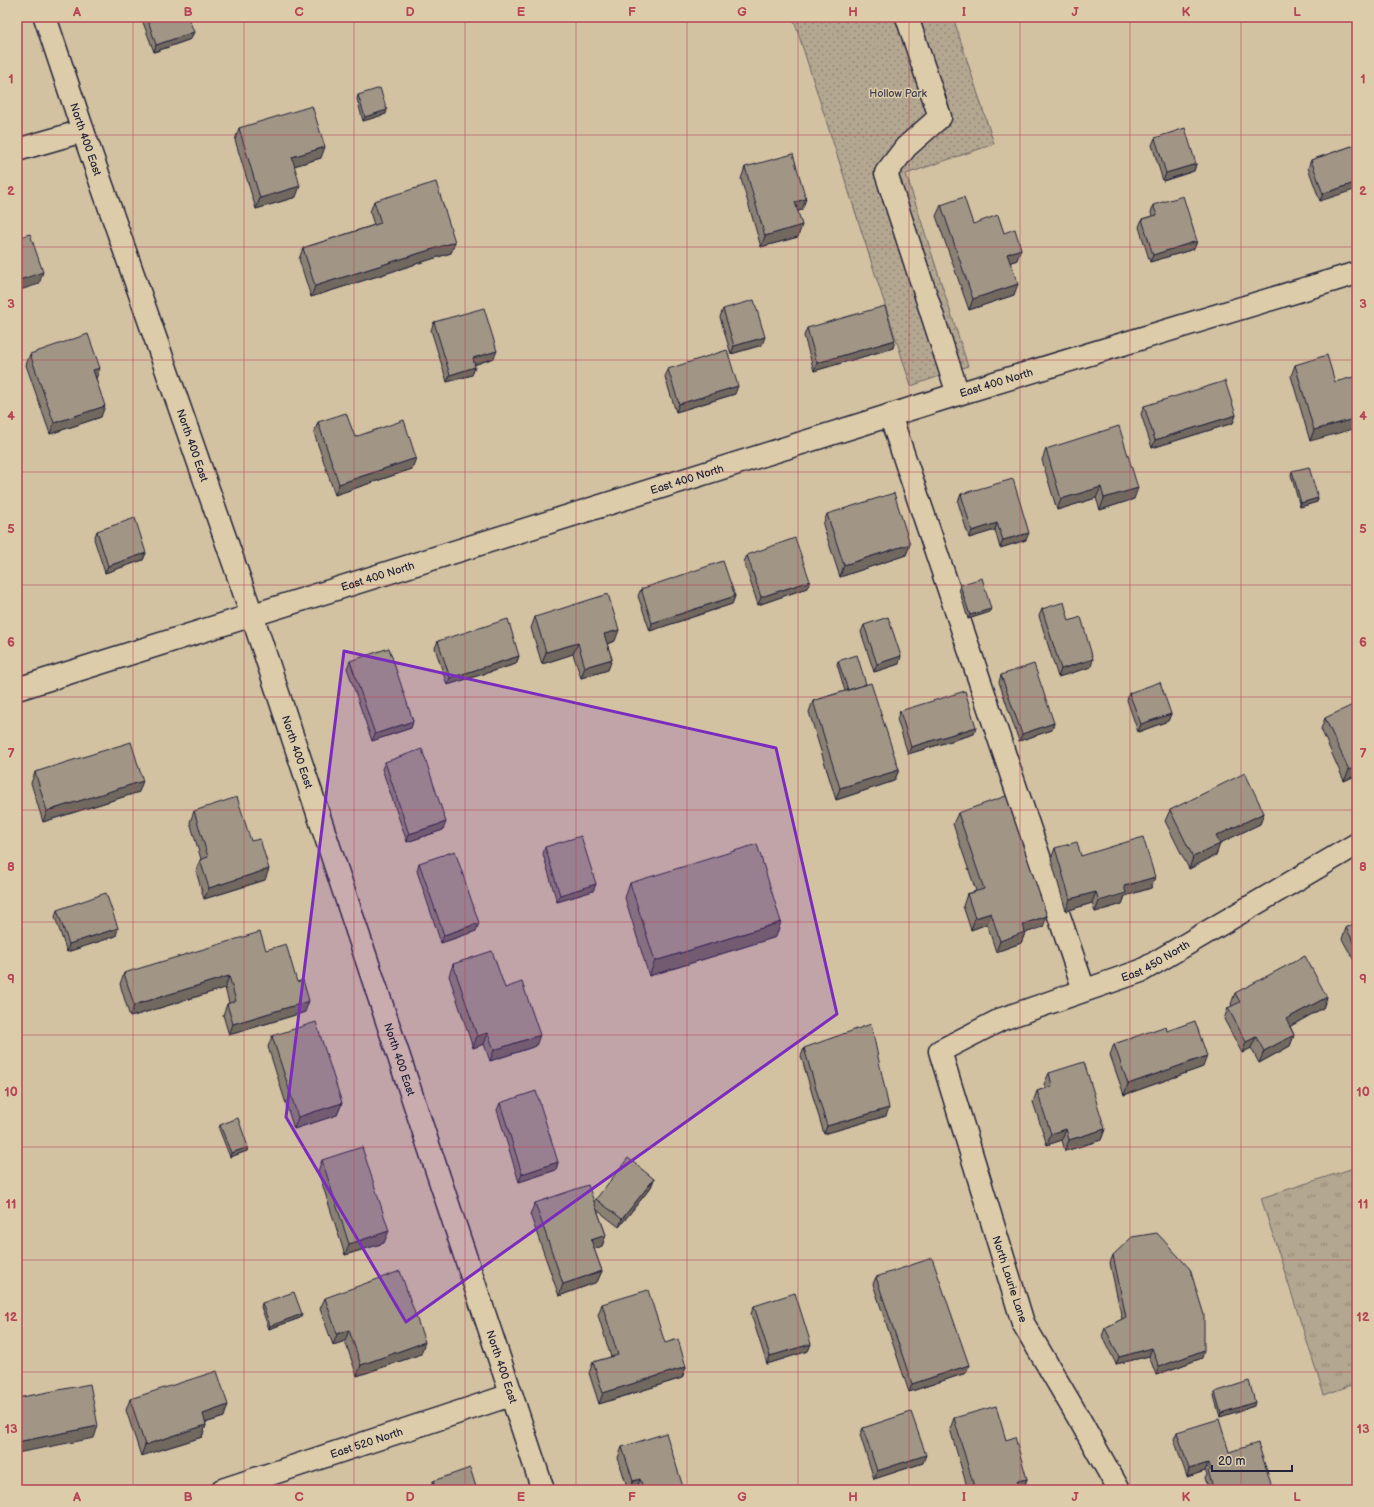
<svg xmlns="http://www.w3.org/2000/svg" width="1374" height="1507" font-family="'Balsamiq Sans',sans-serif">
<style>
.grass{fill:url(#grass-tufts);stroke:#6b6466}
.park{fill:url(#park-dots);stroke:#6b6466}
.lines{fill:none;stroke-linecap:round;stroke-linejoin:round}
.minor-casing{stroke:#22223b;stroke-width:25}
.minor{stroke:#ddcca9;stroke-width:22}
.wall{fill:#8a8073;stroke:#22223b}
.shaded-wall{fill:#71685e;stroke:#22223b}
.building{fill:#a19586;stroke:#22223b}
.marked{fill:#7b2cbf;fill-opacity:0.2;stroke:#7b2cbf;stroke-width:3;stroke-linejoin:round}
.grid{fill:none;stroke:#b74356;stroke-width:1;stroke-opacity:0.55}
.labels{text-anchor:middle;stroke-width:3;stroke-linejoin:round;paint-order:stroke}
.park-label{font-size:11px;fill:#3f3d4c;stroke:#ddcca9}
.street-label{font-size:11px;fill:#22223b;stroke:#ddcca9}
.neatline{fill:none;stroke:#b74356;stroke-width:1.5}
.grid-label{font-size:13px;text-anchor:middle;font-weight:bold;fill:#b74356}
</style>
<defs>
<pattern id="grass-tufts" width="24" height="20" patternUnits="userSpaceOnUse"><rect width="24" height="20" fill="#b4a791"/><path d="M3 7l-1-3M5 7V3M7 7l1-3M15 17l-1-3M17 17v-4M19 17l1-3" fill="none" stroke="#928878"/></pattern>
<pattern id="park-dots" width="8" height="8" patternUnits="userSpaceOnUse"><rect width="8" height="8" fill="#b4a791"/><path d="M2 2h.1M6 6h.1" fill="none" stroke="#928878" stroke-width="1.8" stroke-linecap="round"/></pattern>
</defs>
<rect width="100%" height="100%" fill="#d2c2a2"/>
<filter id="ink" filterUnits="userSpaceOnUse"><feTurbulence type="fractalNoise" baseFrequency=".025" numOctaves="2"/><feDisplacementMap in="SourceGraphic" scale="8" xChannelSelector="R" yChannelSelector="G"/><feConvolveMatrix kernelMatrix="1 2 1 2 8 2 1 2 1" color-interpolation-filters="sRGB"/></filter>
<g filter="url(#ink)">
<path class="grass" d="M1357,1167V1383L1324,1395L1261,1198Z"/>
<path class="park" d="M793,17H953L994,144L906,174L968,366L911,386Z"/>
<g class="lines">
<defs>
<g id="minor">
<path id="s1" d="M45,17L83,131L252,615L543,1490"/>
<path d="M907,17L940,117L906,147L886,173L958,394"/>
<path d="M17,150L83,131"/>
<path d="M890,415L1084,990"/>
<path id="s2" d="M17,689L958,394L1357,273"/>
<path id="s3" d="M222,1490L511,1395"/>
<path id="s4" d="M1119,1490L1081,1422L1023,1323L940,1051L1002,1019L1141,971L1357,844"/>
</g>
</defs>
<use href="#minor" class="minor-casing"/>
<use href="#minor" class="minor"/>
</g>
<path class="wall" d="M141,17H188L191,39L154,52Z
M358,95L386,114L363,121L357,99Z
M239,128L321,158L294,166L296,197L256,209L235,140Z
M1155,138L1196,164L1194,171L1163,181L1152,145Z
M1355,145L1320,201L1308,168L1311,160Z
M745,167L802,210L798,211V237L761,247L741,179Z
M374,201L455,242L451,253L311,297L299,259L303,248L374,225L370,212Z
M941,205L973,224L1004,233L1017,260L1010,263L1014,295L969,310L936,216Z
M1153,205L1197,241L1194,249L1150,262L1139,227L1142,219L1152,216L1151,213Z
M723,309L762,345L731,354L720,317Z
M434,322L494,358L474,365L475,367L472,375L447,382L431,330Z
M807,328L893,348L814,371L804,336Z
M30,354L96,379L101,417L50,434L26,365Z
M1295,365L1335,382L1310,441L1291,376Z
M668,369L735,394L676,412L665,377Z
M1144,406L1236,415L1233,423L1152,448L1141,414Z
M318,422L355,437L412,469L335,495L314,433Z
M1046,449L1134,499L1100,510L1096,498L1057,510L1042,460Z
M1292,471L1318,498L1317,502L1300,507L1291,475Z
M961,494L1026,540L1000,548L995,530L969,538L958,502Z
M827,514L910,544L906,555L840,577L823,525Z
M97,531L146,553L143,560L105,573L94,539Z
M747,555L807,588L758,605L744,562Z
M960,585L991,609L990,612L968,619L959,589Z
M641,589L735,596L732,604L650,631L638,596Z
M1042,609L1069,621L1091,667L1058,677L1039,616Z
M535,617L615,641L607,644L612,659L608,670L581,678L573,654L542,664L531,628Z
M864,625L899,664L874,672L861,632Z
M438,641L519,656L516,664L447,685L435,648Z
M350,661L413,721L411,728L372,741L347,668Z
M838,661L866,684L899,770L894,781L836,800L809,712L813,701L845,691L837,664Z
M1001,675L1054,723L1052,730L1019,741L999,682Z
M1129,693L1171,714L1168,721L1138,732L1127,700Z
M900,711L976,727L974,734L908,754L897,719Z
M1325,718L1357,775L1344,781L1321,729Z
M385,762L443,830L407,842L382,769Z
M35,772L139,792L43,822L31,783Z
M1170,810L1264,813L1260,824L1220,843L1216,855L1189,869L1165,821Z
M194,811L265,880L204,899L196,871L200,860L201,859L190,822Z
M958,813L1043,927L1025,933L1021,943L996,952L987,924L971,930L963,906L967,894L976,891L953,824Z
M545,847L596,884L593,891L557,902L543,854Z
M1055,848L1081,856L1155,877L1151,888L1125,896L1122,904L1095,912L1092,903L1066,911L1051,859Z
M419,863L476,931L441,943L417,871Z
M630,883L776,937L649,976L625,898Z
M57,910L116,936L67,952L55,917Z
M1357,922V966L1342,939L1346,928Z
M266,950L305,1012L229,1035L223,1015L227,1004L229,1003L225,988L130,1017L120,984L124,973Z
M453,964L505,988L536,1046L490,1061L484,1044L473,1048L449,976Z
M1235,993L1327,997L1323,1008L1290,1026L1294,1035L1290,1046L1259,1063L1251,1048L1242,1053L1224,1019L1228,1008L1232,1006L1231,1004Z
M1167,1031L1203,1067L1124,1095L1110,1055L1114,1044Z
M272,1036L342,1103L337,1115L294,1129L268,1047Z
M804,1048L886,1116L824,1134L801,1056Z
M1049,1073L1105,1129L1101,1140L1065,1151L1062,1140L1047,1145L1033,1102L1037,1091L1046,1088L1044,1084Z
M500,1103L558,1162L556,1170L519,1182L497,1110Z
M220,1125L248,1147L247,1151L230,1157L219,1129Z
M322,1160L384,1243L345,1255L318,1171Z
M654,1179L651,1187L619,1227L597,1210L606,1235L602,1246L594,1249L602,1271L597,1282L559,1296L530,1214L535,1203L594,1202L596,1199Z
M1113,1255L1202,1358L1156,1375L1149,1356L1116,1364L1102,1336L1105,1328L1122,1319L1110,1263Z
M876,1277L966,1373L909,1392L873,1284Z
M325,1298L421,1354L357,1376L345,1341L333,1345L320,1309Z
M262,1303L300,1318L269,1329L261,1307Z
M602,1304L665,1343L686,1367L682,1378L599,1404L589,1373L593,1362L611,1357L598,1315Z
M754,1306L811,1344L808,1351L767,1364L751,1314Z
M1215,1392L1254,1406L1220,1417L1214,1396Z
M130,1399L224,1417L205,1423L206,1425L202,1437L141,1456L126,1410Z
M954,1418L1006,1440L1027,1479L1023,1490H968L950,1429Z
M863,1428L923,1463L874,1479L860,1435Z
M1177,1432L1229,1452L1273,1490H1209L1205,1478L1207,1475L1205,1471L1187,1477L1174,1439Z
M622,1447L684,1490H628L618,1458Z
M433,1481L477,1490H431L430,1488Z"/>
<path class="shaded-wall" d="M194,32L191,39L154,52L156,45Z
M387,110L386,114L363,121L365,117Z
M325,147L321,158L287,168L292,157Z
M1196,164L1194,171L1163,181L1166,173Z
M1357,182V189L1320,201L1323,194Z
M300,186L296,197L256,209L260,198Z
M806,199L802,210L791,213L795,202Z
M802,225L798,237L761,247L765,236Z
M1197,241L1194,249L1150,262L1153,255Z
M455,242L451,253L311,297L315,286Z
M1021,249L1017,260L1003,265L1007,254Z
M43,272L39,284L17,291V281Z
M1018,284L1014,295L969,310L973,299Z
M765,337L762,345L731,354L734,346Z
M895,340L893,348L814,371L817,363Z
M497,351L494,358L470,366L473,358Z
M475,367L472,375L447,382L450,375Z
M100,368L96,379L93,370Z
M738,386L735,394L676,412L679,404Z
M105,406L101,417L50,434L54,423Z
M1236,415L1233,423L1152,448L1155,440Z
M1357,418V428L1310,441L1314,430Z
M416,458L412,469L335,495L339,484Z
M1101,487L1096,498L1057,510L1061,499Z
M1138,488L1134,499L1100,510L1104,498Z
M1318,498L1317,502L1300,507L1301,503Z
M997,523L995,530L969,538L972,531Z
M1029,533L1026,540L1000,548L1003,540Z
M910,544L906,555L840,577L844,565Z
M146,553L143,560L105,573L108,566Z
M810,581L807,588L758,605L761,597Z
M735,596L732,604L650,631L652,623Z
M991,609L990,612L968,619L970,615Z
M619,630L615,641L600,646L604,634Z
M578,643L573,654L542,664L546,652Z
M519,656L516,664L447,685L450,678Z
M901,656L899,664L874,672L877,664Z
M612,659L608,670L581,678L585,667Z
M1093,659L1091,667L1058,677L1061,669Z
M1171,714L1168,721L1138,732L1141,724Z
M413,721L411,728L372,741L375,734Z
M1054,723L1052,730L1019,741L1022,734Z
M976,727L974,734L908,754L911,747Z
M1357,766V775L1344,781L1349,770Z
M899,770L894,781L836,800L840,788Z
M143,781L139,792L43,822L47,811Z
M1264,813L1260,824L1212,847L1216,836Z
M446,822L443,830L407,842L409,834Z
M1220,844L1216,855L1189,869L1193,857Z
M269,869L265,880L204,899L209,888Z
M1155,877L1151,888L1125,896L1122,904L1095,912L1099,901L1124,886Z
M596,884L593,891L557,902L560,895Z
M1096,892L1092,903L1066,911L1070,899Z
M991,913L987,924L971,930L975,918Z
M1047,916L1043,927L1025,933L1021,943L996,952L1000,941L1023,924Z
M781,922L776,937L649,976L655,961Z
M479,923L476,931L441,943L444,935Z
M118,928L116,936L67,952L69,944Z
M229,976L225,988L130,1017L134,1005Z
M1327,997L1323,1008L1282,1031L1286,1019Z
M309,1001L305,1012L229,1035L233,1024Z
M488,1033L484,1044L473,1048L477,1036Z
M540,1035L536,1046L490,1061L494,1050Z
M1294,1035L1290,1046L1259,1063L1264,1051Z
M1256,1037L1251,1048L1242,1053L1246,1042Z
M1207,1056L1203,1067L1124,1095L1128,1084Z
M342,1103L337,1115L294,1129L298,1117Z
M889,1108L886,1116L824,1134L827,1126Z
M1066,1129L1062,1140L1047,1145L1051,1134Z
M1105,1129L1101,1140L1065,1151L1069,1140Z
M248,1147L247,1151L230,1157L231,1153Z
M558,1162L556,1170L519,1182L522,1174Z
M654,1179L651,1187L619,1227L622,1219Z
M389,1231L384,1243L345,1255L349,1244Z
M606,1235L602,1246L587,1252L591,1240Z
M602,1271L597,1282L559,1296L563,1284Z
M302,1314L300,1318L269,1329L270,1326Z
M349,1330L345,1341L333,1345L337,1334Z
M425,1342L421,1354L357,1376L361,1365Z
M811,1344L808,1351L767,1364L770,1356Z
M1152,1348L1149,1356L1116,1364L1119,1357Z
M1204,1350L1202,1358L1156,1375L1159,1367Z
M969,1365L966,1373L909,1392L912,1384Z
M686,1367L682,1378L599,1404L603,1393Z
M1255,1402L1254,1406L1220,1417L1221,1413Z
M228,1405L224,1417L198,1425L203,1414Z
M206,1425L202,1437L141,1456L145,1445Z
M98,1426L94,1438L17,1453V1442Z
M926,1455L923,1463L874,1479L877,1471Z
M1208,1463L1205,1471L1187,1477L1189,1469Z
M640,1479L636,1490H629L633,1481Z
M1027,1479L1023,1490H1014L1017,1481Z"/>
<path class="building" d="M147,17H188L194,32L156,45Z
M380,88L387,110L365,117L358,95Z
M312,106L325,147L292,157L300,186L260,198L239,128Z
M1185,128L1196,164L1166,173L1155,138Z
M1355,145L1357,150V182L1323,194L1311,160Z
M793,154L806,199L795,202L802,225L765,236L745,167Z
M436,182L455,242L315,286L303,248L381,223L374,201Z
M1183,196L1197,241L1153,255L1142,219L1157,215L1153,205Z
M964,197L973,224L998,215L1004,233L1015,229L1021,249L1007,254L1018,284L973,299L941,205Z
M30,234L43,272L17,281V238Z
M17,286L19,291L17,292Z
M754,300L765,337L734,346L723,309Z
M885,306L895,340L817,363L807,328Z
M484,308L497,351L473,358L475,367L450,375L434,322Z
M88,334L100,368L93,370L105,406L54,423L30,354Z
M727,350L738,386L679,404L668,369Z
M1327,355L1335,382L1357,376V418L1314,430L1295,365Z
M1225,381L1236,415L1155,440L1144,406Z
M346,413L355,437L404,420L416,458L339,484L318,422Z
M1119,426L1138,488L1104,498L1101,487L1061,499L1046,449Z
M1309,467L1318,498L1301,503L1292,471Z
M1013,479L1029,533L1003,540L997,523L972,531L961,494Z
M894,493L910,544L844,565L827,514Z
M135,518L146,553L108,566L97,531Z
M795,538L810,581L761,597L747,555Z
M723,561L735,596L652,623L641,589Z
M982,578L991,609L970,615L960,585Z
M608,594L619,630L604,634L612,659L585,667L578,643L546,652L535,617Z
M1064,602L1069,621L1081,617L1093,659L1061,669L1042,609Z
M888,617L901,656L877,664L864,625Z
M508,619L519,656L450,678L438,641Z
M389,648L413,721L375,734L350,661Z
M857,655L866,684L848,690L838,661Z
M1034,664L1054,723L1022,734L1001,675Z
M1160,682L1171,714L1141,724L1129,693Z
M871,683L899,770L840,788L813,701Z
M965,691L976,727L911,747L900,711Z
M1357,703V766L1349,770L1325,718Z
M131,742L143,781L47,811L35,772Z
M422,749L446,822L409,834L385,762Z
M1245,773L1264,813L1216,836L1220,844L1193,857L1170,810Z
M1006,796L1047,916L1023,924L1025,932L1000,941L991,913L975,918L967,894L984,889L958,813Z
M237,797L251,841L260,839L269,869L209,888L200,860L208,857L194,811Z
M581,836L596,884L560,895L545,847Z
M1143,837L1155,877L1124,886L1126,893L1099,901L1096,892L1070,899L1055,848L1077,842L1081,856Z
M757,844L781,922L655,961L630,883Z
M455,851L479,923L444,935L419,863Z
M106,893L118,928L69,944L57,910Z
M1357,922V948L1346,928Z
M260,932L266,950L286,944L297,982L303,980L309,1001L233,1024L227,1004L236,1001L229,976L134,1005L124,973Z
M492,951L505,988L522,982L540,1035L494,1050L488,1033L477,1036L453,964Z
M1305,956L1327,997L1286,1019L1294,1035L1264,1051L1256,1037L1246,1042L1228,1008L1240,1002L1235,993Z
M1195,1021L1207,1056L1128,1084L1114,1044L1166,1026L1167,1031Z
M316,1022L342,1103L298,1117L272,1036Z
M871,1024L889,1108L827,1126L804,1048Z
M1084,1062L1105,1129L1069,1140L1066,1129L1051,1134L1037,1091L1052,1086L1049,1073Z
M536,1091L558,1162L522,1174L500,1103Z
M238,1118L248,1147L231,1153L220,1125Z
M362,1147L389,1231L349,1244L322,1160Z
M628,1158L654,1179L622,1219L596,1199Z
M588,1185L606,1235L591,1240L602,1271L563,1284L535,1203Z
M1157,1233L1190,1269L1204,1315V1350L1159,1367L1152,1348L1119,1357L1105,1328L1126,1317L1113,1255L1132,1237Z
M932,1258L969,1365L912,1384L876,1277Z
M400,1271L425,1342L361,1365L349,1330L337,1334L325,1298Z
M648,1290L665,1343L678,1339L686,1367L603,1393L593,1362L618,1355L602,1304Z
M294,1292L302,1314L270,1326L262,1303Z
M795,1293L811,1344L770,1356L754,1306Z
M217,1371L228,1405L203,1414L206,1425L145,1445L130,1399Z
M1249,1381L1255,1402L1221,1413L1215,1392Z
M90,1384L98,1426L17,1442V1398Z
M996,1406L1006,1440L1015,1437L1027,1479L1017,1481L1020,1490H975L954,1418Z
M911,1412L926,1455L877,1471L863,1428Z
M1219,1419L1229,1452L1258,1443L1273,1490H1210V1488L1213,1487L1208,1471L1210,1470L1208,1463L1189,1469L1177,1432Z
M666,1433L684,1490H644L640,1479L633,1481L622,1447Z
M470,1468L477,1490H436L433,1481Z"/>
</g>
<path class="marked" d="M344,651L776,748L837,1014L406,1322L286,1117Z"/>
<path class="grid" d="M133,17V1490M244,17V1490M354,17V1490M465,17V1490M576,17V1490M687,17V1490M798,17V1490M909,17V1490M1020,17V1490M1130,17V1490M1241,17V1490M17,135H1357M17,247H1357M17,360H1357M17,472H1357M17,585H1357M17,697H1357M17,810H1357M17,922H1357M17,1035H1357M17,1147H1357M17,1260H1357M17,1372H1357"/>
<g class="labels">
<g class="park-label">
<text x="898" y="97">Hollow Park</text>
</g>
<g class="street-label">
<text dy="4" stroke="none"><textPath href="#s1" startOffset="129">North 400 East</textPath></text>
<text dy="4" stroke="none"><textPath href="#s2" startOffset="1026">East 400 North</textPath></text>
<text dy="4" stroke="none"><textPath href="#s1" startOffset="453">North 400 East</textPath></text>
<text dy="4" stroke="none"><textPath href="#s2" startOffset="702">East 400 North</textPath></text>
<text dy="4" stroke="none"><textPath href="#s2" startOffset="378">East 400 North</textPath></text>
<text dy="4" stroke="none"><textPath href="#s1" startOffset="777">North 400 East</textPath></text>
<text dy="4" stroke="none"><textPath href="#s4" startOffset="711">East 450 North</textPath></text>
<text dy="4" stroke="none"><textPath href="#s1" startOffset="1101">North 400 East</textPath></text>
<text transform="translate(1010 1279) rotate(72)" y="4">North Laurie Lane</text>
<text dy="4" stroke="none"><textPath href="#s1" startOffset="1425">North 400 East</textPath></text>
<text dy="4" stroke="none"><textPath href="#s3" startOffset="152">East 520 North</textPath></text>
</g>
</g>
<rect width="1374" height="1507" fill="none" stroke="#ddcca9" stroke-width="44"/>
<path d="M1212 1465v6h80v-6" fill="none" stroke="#22223b" stroke-width="2"/>
<text x="1218" y="1465" font-size="12" fill="#22223b" stroke="#ddcca9" stroke-width="3" paint-order="stroke">20 m</text>
<rect x="22" y="22" width="1330" height="1463" class="neatline"/>
<g class="grid-label">
<text x="77" y="16">A</text>
<text x="188" y="16">B</text>
<text x="299" y="16">C</text>
<text x="410" y="16">D</text>
<text x="521" y="16">E</text>
<text x="632" y="16">F</text>
<text x="742" y="16">G</text>
<text x="853" y="16">H</text>
<text x="964" y="16">I</text>
<text x="1075" y="16">J</text>
<text x="1186" y="16">K</text>
<text x="1297" y="16">L</text>
<text x="11" y="83">1</text>
<text x="1363" y="83">1</text>
<text x="11" y="195">2</text>
<text x="1363" y="195">2</text>
<text x="11" y="308">3</text>
<text x="1363" y="308">3</text>
<text x="11" y="420">4</text>
<text x="1363" y="420">4</text>
<text x="11" y="533">5</text>
<text x="1363" y="533">5</text>
<text x="11" y="646">6</text>
<text x="1363" y="646">6</text>
<text x="11" y="758">7</text>
<text x="1363" y="758">7</text>
<text x="11" y="871">8</text>
<text x="1363" y="871">8</text>
<text x="11" y="983">9</text>
<text x="1363" y="983">9</text>
<text x="11" y="1096">10</text>
<text x="1363" y="1096">10</text>
<text x="11" y="1208">11</text>
<text x="1363" y="1208">11</text>
<text x="11" y="1321">12</text>
<text x="1363" y="1321">12</text>
<text x="11" y="1433">13</text>
<text x="1363" y="1433">13</text>
<text x="77" y="1501">A</text>
<text x="188" y="1501">B</text>
<text x="299" y="1501">C</text>
<text x="410" y="1501">D</text>
<text x="521" y="1501">E</text>
<text x="632" y="1501">F</text>
<text x="742" y="1501">G</text>
<text x="853" y="1501">H</text>
<text x="964" y="1501">I</text>
<text x="1075" y="1501">J</text>
<text x="1186" y="1501">K</text>
<text x="1297" y="1501">L</text>
</g>
</svg>
